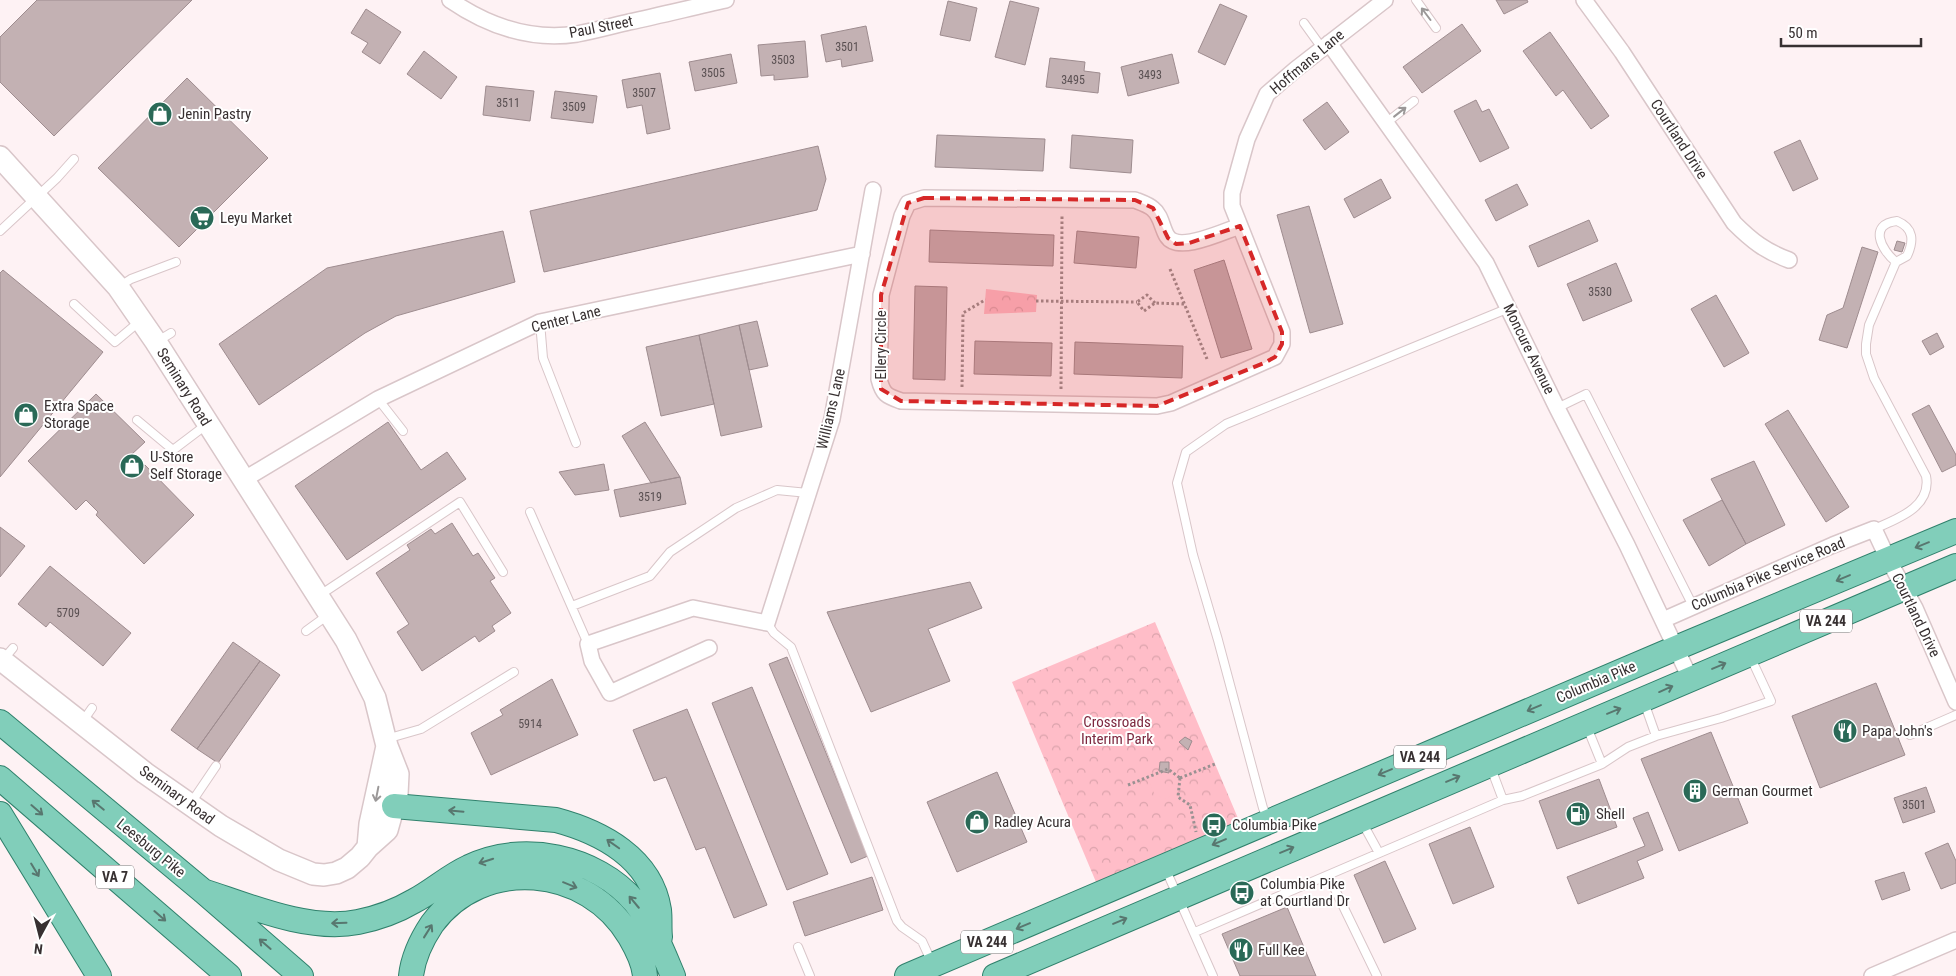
<svg xmlns="http://www.w3.org/2000/svg" width="1956" height="976" font-family="'Roboto Condensed',sans-serif">
<style>
.park{fill:url(#park-crowns)}
.garden{fill:#ffbdc8}
.building{fill:#c3b1b3;stroke:#9e8c8f}
.lines{fill:none;stroke-linecap:round;stroke-linejoin:round}
.lane-casing{stroke:#d9c6c9;stroke-width:10}
.street-casing{stroke:#d9c6c9;stroke-width:18}
.secondary-casing{stroke:#d9c6c9;stroke-width:24}
.primary-casing{stroke:#30816c;stroke-width:26}
.path{stroke:#9a9192;stroke-width:3;stroke-dasharray:2.5 2.5;stroke-linecap:butt}
.lane{stroke:#fff;stroke-width:8}
.street{stroke:#fff;stroke-width:15}
.secondary{stroke:#fff;stroke-width:21}
.primary{stroke:#81ceba;stroke-width:24}
.oneway{stroke:#9b9898}
.oneway2{stroke:#58776f}
.marked{fill:#d62828;fill-opacity:0.2;stroke:#d62828;stroke-width:4;stroke-dasharray:10 6;stroke-linejoin:round}
.labels{text-anchor:middle;stroke-width:4;stroke-linejoin:round;paint-order:stroke}
.number-label{font-size:12px;fill:#5a5052}
.shield{fill:#fff;stroke:#736e6f;stroke-width:1}
.shield-label{font-size:14px;font-weight:bold;fill:#373031}
.street-label{font-size:15px;fill:#373031;stroke:#fff}
.poi-label{font-size:15px;fill:#373031;stroke:#fff;text-anchor:start}
.park-label{font-size:15px;fill:#7d283f;stroke:#fff}
</style>
<defs>
<pattern id="park-crowns" width="20" height="18" patternUnits="userSpaceOnUse" patternTransform="scale(1.25)"><rect width="20" height="18" fill="#ffbdc8"/><path d="M2 6a3 3 0 1 1 6 0M12 15a3 3 0 1 1 6 0" fill="none" stroke="#dba3ac"/></pattern>
</defs>
<rect width="100%" height="100%" fill="#fef2f4"/>
<path class="park" d="M986,289L1037,295L1036,312L984,314Z
M1155,622L1240,823L1096,882L1012,682Z"/>
<path class="garden" d="M1160,774L1165,784L1171,788V796L1164,799L1154,793L1148,779Z"/>
<path class="building" d="M37,0H192L54,136L0,82V37Z
M1496,0H1527L1528,2L1504,14Z
M948,1L977,8L970,41L940,35Z
M1010,1L1039,8L1025,65L995,57Z
M1220,4L1247,16L1225,65L1198,52Z
M366,9L401,32L380,64L362,52L368,43L351,33Z
M1462,24L1481,51L1422,93L1403,67Z
M866,26L873,61L842,67L841,59L826,62L821,35Z
M1550,32L1609,116L1591,129L1563,90L1556,96L1523,51Z
M805,41L808,77L774,80V75L761,76L758,45Z
M424,51L457,77L441,99L407,74Z
M731,54L737,83L695,91L689,62Z
M1172,54L1179,83L1128,96L1121,67Z
M1050,58L1085,62L1084,71L1100,73L1098,93L1046,87Z
M660,73L670,129L647,134L642,105L627,108L622,80Z
M187,78L268,158L179,247L98,168Z
M486,86L534,91L530,121L483,115Z
M555,91L597,96L593,123L551,118Z
M1476,100L1482,112L1489,109L1509,148L1480,162L1454,111Z
M1327,102L1349,132L1325,150L1303,120Z
M937,135L1045,139L1043,171L935,167Z
M1072,135L1133,140L1131,173L1070,168Z
M1800,140L1818,179L1793,191L1774,152Z
M818,146L826,179L817,210L544,272L530,211Z
M1381,179L1391,198L1354,218L1344,199Z
M1517,184L1528,205L1496,221L1485,200Z
M1309,206L1343,324L1310,333L1277,215Z
M1589,220L1598,241L1538,267L1529,246Z
M930,230L1054,235L1053,266L929,262Z
M503,231L515,282L396,316L365,333L259,405L219,344L327,268Z
M1077,231L1139,237L1136,268L1074,263Z
M1897,241L1905,243L1902,252L1894,250Z
M1862,247L1878,252L1847,348L1819,340L1827,315L1843,308Z
M1224,260L1252,349L1221,358L1194,270Z
M1616,263L1632,301L1583,321L1567,284Z
M3,270L103,352L0,477V273Z
M915,286L947,287L945,380L913,379Z
M1716,295L1749,353L1724,367L1691,309Z
M757,321L768,366L749,370L739,325Z
M739,325L762,427L721,436L699,335Z
M1937,333L1944,347L1930,355L1922,341Z
M699,335L714,404L661,416L646,347Z
M975,341L1052,343L1051,376L974,374Z
M1075,342L1183,346L1182,378L1074,374Z
M96,394L145,442L131,455L142,467L145,465L194,515L144,564L96,515L98,512L86,500L76,510L28,461Z
M1929,405L1956,455V465L1942,472L1912,414Z
M1788,410L1849,507L1826,522L1765,424Z
M388,422L421,470L447,452L466,479L347,560L295,486Z
M645,422L680,477L651,483L622,436Z
M1754,461L1785,525L1746,544L1711,479Z
M604,464L609,490L575,495L559,472Z
M680,477L686,504L620,517L614,490Z
M1722,500L1746,544L1709,566L1683,520Z
M452,523L473,556L478,553L495,578L490,581L511,613L492,626L495,631L479,642L475,636L422,671L397,632L409,624L376,573L410,550L407,545L431,529L435,534Z
M0,527L25,546L0,577Z
M50,566L131,633L103,666L50,622L46,627L18,604Z
M970,582L982,608L928,629L950,681L871,712L827,612Z
M233,642L260,661L197,749L171,730Z
M787,657L868,856L851,863L769,664Z
M260,661L280,675L218,763L197,749Z
M552,679L578,735L491,775L471,733L503,715L500,710Z
M1876,683L1905,755L1820,788L1792,716Z
M752,687L828,874L787,890L712,703Z
M687,709L767,905L734,918L705,847L696,850L666,777L654,781L633,730Z
M1711,732L1748,823L1679,851L1641,759Z
M1185,737L1192,741L1188,750L1179,742Z
M1160,762H1169V773L1159,771Z
M997,772L1027,842L957,872L927,802Z
M1599,779L1617,827L1557,849L1539,801Z
M1926,787L1935,812L1903,823L1894,798Z
M1648,812L1663,850L1637,861L1644,878L1578,904L1567,877L1645,846L1633,818Z
M1470,827L1494,887L1453,904L1429,844Z
M1948,843L1956,861V883L1941,889L1925,853Z
M1385,861L1416,929L1384,943L1354,875Z
M1904,872L1910,890L1882,900L1875,881Z
M872,877L883,910L805,936L793,902Z
M1287,907L1316,976H1240L1222,934Z"/>
<g class="lines">
<defs>
<path id="lane" d="M1416,0L1436,28
M1304,23L1322,48
M1386,123L1414,101
M1897,221C1914,228 1914,241 1907,256L1896,262C1881,250 1868,224 1897,221Z
M0,231L57,178L74,159
M120,286L131,279L176,262
M74,304L115,342L140,321
M540,322L543,358L576,443
M158,341L171,333
M378,399L403,431
M1557,408L1586,394L1693,606
M137,420L173,450L206,425
M530,512L588,644
M1874,529C1897,519 1932,507 1926,476L1874,378L1866,354V344L1869,325L1896,262
M320,595L460,502L503,572
M572,606L650,576L670,552L736,508L777,490L808,493
M767,623L774,633L791,647L897,921L902,927L922,941L932,963
M306,631L328,615
M3,660L13,648
M1644,702L1656,736
M83,721L92,708
M1587,727L1602,764
M1910,735L1956,715
M386,739L421,729L514,672
M1491,768L1503,800
M191,803L216,766
M1268,819L1263,808L1218,640L1193,555L1177,483L1186,452L1226,424L1509,308
M1362,822L1379,853
M1166,870L1213,976
M1328,875L1377,976
M1195,932L1503,800L1522,796L1602,764L1628,747L1656,736L1721,718L1771,701L1750,656
M798,947L810,976"/>
<path id="street" d="M450,0C488,26 531,41 577,34C594,31 612,26 629,22C662,15 694,7 726,0
M1584,0L1622,52L1734,223C1752,241 1765,251 1789,260
M1329,43L1486,263L1557,408L1627,545L1690,678
M1240,226C1224,231 1178,254 1167,236C1162,228 1161,215 1153,209C1149,205 1140,202 1135,200L924,198L908,203L902,216L881,295L879,379C883,395 887,396 901,401L1157,406L1171,403L1275,357L1282,344V332L1232,206V193L1247,139L1267,94L1296,69L1385,0
M243,480L378,399L540,322L862,254
M1663,620L1833,545L1874,529L1888,559L1915,608L1956,702
M709,648L610,693L592,661L588,644L693,608L767,623L832,419L873,190
M1872,976L1956,940"/>
<path id="secondary" d="M0,157L118,287L156,342L346,640L375,698L387,746L398,774L397,794L387,830L368,847L360,857L347,868L336,873L324,875L313,874L279,860L221,826L145,773L0,659
M368,847L370,824L387,746"/>
<path id="primary" d="M0,722L203,891L301,976
M0,778L229,976
M394,806L556,820C601,832 651,858 659,910C660,918 659,928 660,937
M0,814L99,976
M203,891C249,906 309,932 358,922C378,918 397,911 414,901C433,891 449,876 469,867C522,841 596,856 635,902C652,924 662,950 673,976
M411,976C413,958 422,939 432,924C483,855 588,865 630,937C637,949 644,963 645,976
M907,976L1676,648L1956,531
M995,976L1956,566"/>
</defs>
<use href="#lane" class="lane-casing"/>
<use href="#street" class="street-casing"/>
<use href="#secondary" class="secondary-casing"/>
<use href="#primary" class="primary-casing"/>
<path class="path" d="M1170,269L1207,359
M1036,301L1137,302
M1155,303L1147,295L1137,302L1144,311L1155,303L1185,304
M962,387L963,313L985,300
M1061,389L1062,215
M1180,778L1178,797L1190,805L1196,832
M1180,778L1215,764
M1128,785L1168,769L1180,778"/>
<use href="#lane" class="lane"/>
<use href="#street" class="street"/>
<use href="#secondary" class="secondary"/>
<use href="#primary" class="primary"/>
</g>
<defs><path id="oneway-shaft" d="M-6 0H5M1.5-3L5.5 0L1.5 3" fill="none" stroke-width="1.6" stroke-linecap="round" stroke-linejoin="round" transform="scale(1.25)"/></defs>
<g class="oneway">
<use href="#oneway-shaft" transform="translate(1426 14) rotate(-127)"/>
<use href="#oneway-shaft" transform="translate(1400 112) rotate(-38)"/>
<use href="#oneway-shaft" transform="translate(377 794) rotate(101)"/>
</g>
<g class="oneway2">
<use href="#oneway-shaft" transform="translate(1922 545) rotate(158)"/>
<use href="#oneway-shaft" transform="translate(1843 578) rotate(157)"/>
<use href="#oneway-shaft" transform="translate(1719 666) rotate(-23)"/>
<use href="#oneway-shaft" transform="translate(1666 689) rotate(-24)"/>
<use href="#oneway-shaft" transform="translate(1534 708) rotate(157)"/>
<use href="#oneway-shaft" transform="translate(1614 711) rotate(-22)"/>
<use href="#oneway-shaft" transform="translate(1385 772) rotate(157)"/>
<use href="#oneway-shaft" transform="translate(1453 779) rotate(-23)"/>
<use href="#oneway-shaft" transform="translate(98 805) rotate(-141)"/>
<use href="#oneway-shaft" transform="translate(37 810) rotate(41)"/>
<use href="#oneway-shaft" transform="translate(456 811) rotate(-175)"/>
<use href="#oneway-shaft" transform="translate(1219 842) rotate(157)"/>
<use href="#oneway-shaft" transform="translate(613 844) rotate(-145)"/>
<use href="#oneway-shaft" transform="translate(1287 850) rotate(-23)"/>
<use href="#oneway-shaft" transform="translate(486 861) rotate(162)"/>
<use href="#oneway-shaft" transform="translate(35 870) rotate(59)"/>
<use href="#oneway-shaft" transform="translate(570 885) rotate(22)"/>
<use href="#oneway-shaft" transform="translate(634 902) rotate(-130)"/>
<use href="#oneway-shaft" transform="translate(160 916) rotate(41)"/>
<use href="#oneway-shaft" transform="translate(1120 921) rotate(-23)"/>
<use href="#oneway-shaft" transform="translate(339 923) rotate(178)"/>
<use href="#oneway-shaft" transform="translate(1023 926) rotate(157)"/>
<use href="#oneway-shaft" transform="translate(428 931) rotate(-58)"/>
<use href="#oneway-shaft" transform="translate(265 944) rotate(-139)"/>
</g>
<path class="marked" d="M924,198L1135,200L1153,208L1168,238L1176,244L1189,243L1240,226L1282,332V344L1275,357L1264,363L1157,406L901,401L881,389V295L908,203Z"/>
<defs>
<symbol id="shop-disc" viewBox="-11 -11 22 22"><circle r="9.5" fill="#2a6957" stroke="#fff"/><path d="M-5-2.5h2.3a2.7 3.5 0 0 1 5.4 0H5L5.5 6h-11ZM-1.5-2.5h3a1.5 2.3 0 0 0-3 0Z" fill="#fff"/></symbol>
<symbol id="supermarket-disc" viewBox="-11 -11 22 22"><circle r="9.5" fill="#2a6957" stroke="#fff"/><path d="M-6-5.5h2.5l.6 2H6L4.5 2H-2.5L-4.4-4H-6ZM-1.5 3.2a1.3 1.3 0 1 0 .1 0ZM3 3.2a1.3 1.3 0 1 0 .1 0Z" fill="#fff"/></symbol>
<symbol id="restaurant-disc" viewBox="-11 -11 22 22"><circle r="9.5" fill="#2a6957" stroke="#fff"/><path d="M-5-6h1v4h1v-4h1v4h1v-4h1v5L-1.5 .5V6h-2V.5L-5-1ZM5-6V6H3V1.5H1.5Q1.5-4 5-6Z" fill="#fff"/></symbol>
<symbol id="building-disc" viewBox="-11 -11 22 22"><circle r="9.5" fill="#2a6957" stroke="#fff"/><path d="M-4-6H4V6H1V3H-1V6H-4ZM-2.5-4.3h1.7v1.8h-1.7ZM.8-4.3h1.7v1.8H.8ZM-2.5-1h1.7V.8h-1.7ZM.8-1h1.7V.8H.8Z" fill="#fff"/></symbol>
<symbol id="fuel-disc" viewBox="-11 -11 22 22"><circle r="9.5" fill="#2a6957" stroke="#fff"/><path d="M-5.5-6h7V0h2V4h1.3V-2.5L3-4.5l.8-.8L6-3V5H2.5V1h-1V6h-7ZM-4.2-4.7v3.2H.2V-4.7Z" fill="#fff"/></symbol>
<symbol id="bus-disc" viewBox="-11 -11 22 22"><circle r="9.5" fill="#2a6957" stroke="#fff"/><path d="M-5-6H5V4H4V6H2V4H-2V6H-4V4H-5ZM-3.5-4V0h7V-4ZM-3.5 1.2v1.5H-2V1.2ZM2 1.2v1.5H3.5V1.2Z" fill="#fff"/></symbol>
</defs>
<g fill-rule="evenodd">
<use href="#shop-disc" x="146" y="100" width="28" height="28"/>
<use href="#supermarket-disc" x="188" y="204" width="28" height="28"/>
<use href="#shop-disc" x="12" y="401" width="28" height="28"/>
<use href="#shop-disc" x="118" y="452" width="28" height="28"/>
<use href="#restaurant-disc" x="1831" y="717" width="28" height="28"/>
<use href="#building-disc" x="1681" y="777" width="28" height="28"/>
<use href="#fuel-disc" x="1564" y="800" width="28" height="28"/>
<use href="#shop-disc" x="963" y="808" width="28" height="28"/>
<use href="#bus-disc" x="1200" y="811" width="28" height="28"/>
<use href="#bus-disc" x="1228" y="879" width="28" height="28"/>
<use href="#restaurant-disc" x="1227" y="936" width="28" height="28"/>
</g>
<g class="labels">
<g class="number-label">
<text x="847" y="51">3501</text>
<text x="783" y="64">3503</text>
<text x="713" y="77">3505</text>
<text x="1150" y="79">3493</text>
<text x="1073" y="84">3495</text>
<text x="644" y="97">3507</text>
<text x="508" y="107">3511</text>
<text x="574" y="111">3509</text>
<text x="1600" y="296">3530</text>
<text x="650" y="501">3519</text>
<text x="68" y="617">5709</text>
<text x="530" y="728">5914</text>
<text x="1914" y="809">3501</text>
</g>
<g class="shield">
<rect x="1800" y="609.5" width="52" height="23" rx="4"/>
<rect x="1394" y="745.5" width="52" height="23" rx="4"/>
<rect x="96" y="865.5" width="38" height="23" rx="4"/>
<rect x="961" y="930.5" width="52" height="23" rx="4"/>
</g>
<g class="shield-label">
<text x="1826" y="626">VA 244</text>
<text x="1420" y="762">VA 244</text>
<text x="115" y="882">VA 7</text>
<text x="987" y="947">VA 244</text>
</g>
<g class="street-label">
<text transform="translate(601 27) rotate(-11)" y="5">Paul Street</text>
<text transform="translate(1307 62) rotate(-40)" y="5">Hoffmans Lane</text>
<text transform="translate(1679 139) rotate(57)" y="5">Courtland Drive</text>
<text transform="translate(566 319) rotate(-14)" y="5">Center Lane</text>
<text transform="translate(881 345) rotate(-90)" y="5">Ellery Circle</text>
<text transform="translate(1529 349) rotate(64)" y="5">Moncure Avenue</text>
<text transform="translate(184 387) rotate(58)" y="5">Seminary Road</text>
<text transform="translate(831 409) rotate(-77)" y="5">Williams Lane</text>
<text transform="translate(1768 574) rotate(-23)" y="5">Columbia Pike Service Road</text>
<text transform="translate(1916 615) rotate(64)" y="5">Courtland Drive</text>
<text transform="translate(1596 682) rotate(-23)" y="5">Columbia Pike</text>
<text transform="translate(177 795) rotate(36)" y="5">Seminary Road</text>
<text transform="translate(151 848) rotate(39)" y="5">Leesburg Pike</text>
</g>
<g class="poi-label">
<text x="178" y="119">Jenin Pastry</text>
<text x="220" y="223">Leyu Market</text>
<text x="44" y="411">Extra Space<tspan x="44" dy="17">Storage</tspan></text>
<text x="150" y="462">U-Store<tspan x="150" dy="17">Self Storage</tspan></text>
<text x="1862" y="736">Papa John's</text>
<text x="1712" y="796">German Gourmet</text>
<text x="1596" y="819">Shell</text>
<text x="994" y="827">Radley Acura</text>
<text x="1232" y="830">Columbia Pike</text>
<text x="1260" y="889">Columbia Pike<tspan x="1260" dy="17">at Courtland Dr</tspan></text>
<text x="1258" y="955">Full Kee</text>
</g>
<g class="park-label">
<text x="1117" y="727">Crossroads<tspan x="1117" dy="17">Interim Park</tspan></text>
</g>
</g>
<g transform="translate(40 936) rotate(187)" stroke="#ffffff" stroke-width="4" paint-order="stroke">
<path d="M0-4L9 19L0 12L-9 19Z" fill="#373031"/>
<text y="-8" font-size="14" font-weight="bold" text-anchor="middle" fill="#373031">N</text>
</g>
<path d="M1781 38v8h140v-8" fill="none" stroke="#373031" stroke-width="2.5"/>
<text x="1788" y="38" font-size="15" fill="#373031" stroke="#ffffff" stroke-width="4" paint-order="stroke">50 m</text>
</svg>
